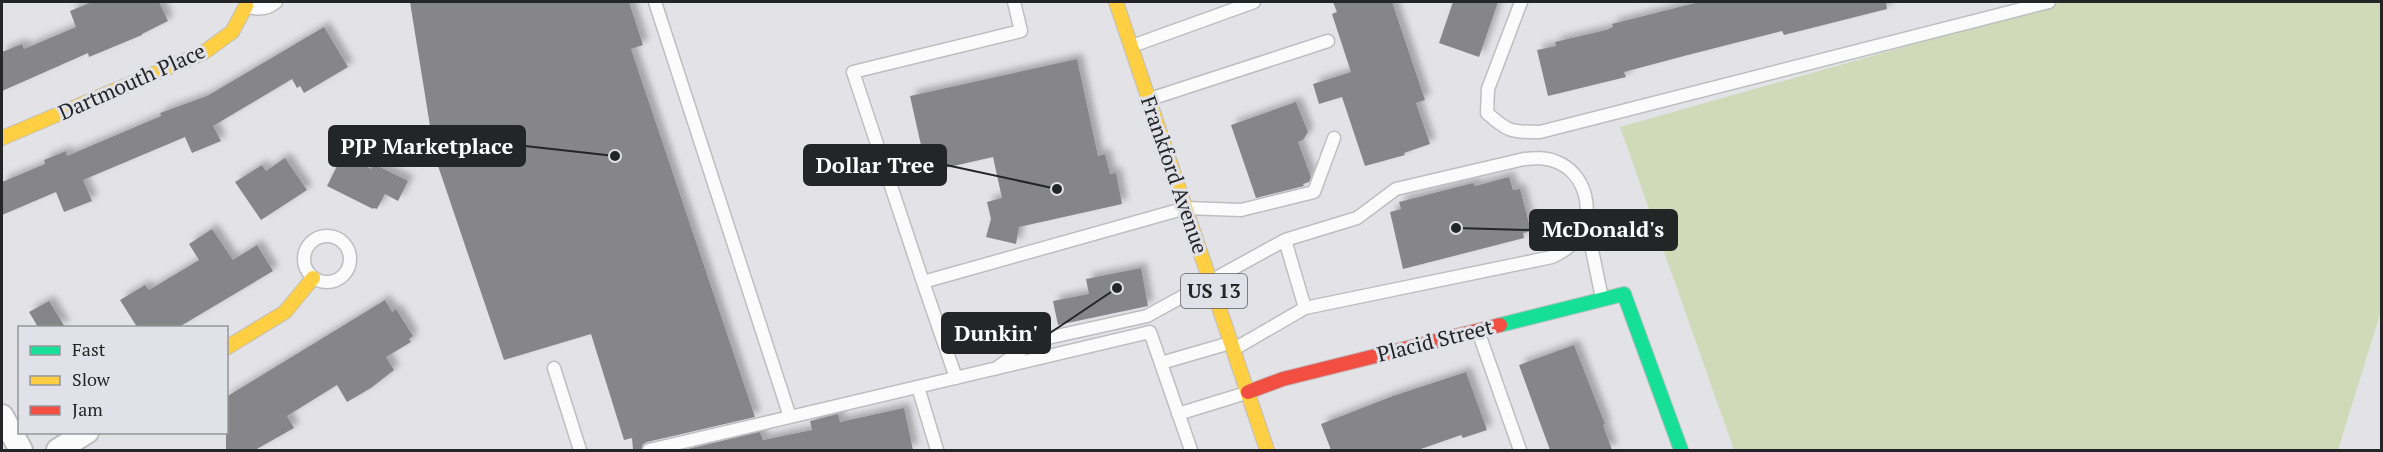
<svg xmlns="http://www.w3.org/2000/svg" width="2383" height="452" font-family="'PT Serif',serif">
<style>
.green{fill:#d1dab8}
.building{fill:#868688;filter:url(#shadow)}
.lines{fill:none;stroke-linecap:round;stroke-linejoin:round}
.lane-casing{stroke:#bebec1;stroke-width:15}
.street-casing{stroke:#bebec1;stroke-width:26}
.fast-casing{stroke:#bebec1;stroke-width:16}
.slow-casing{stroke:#bebec1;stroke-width:16}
.jam-casing{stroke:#bebec1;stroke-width:16}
.lane{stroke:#fbfbfb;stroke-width:12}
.street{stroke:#fbfbfb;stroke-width:22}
.fast{stroke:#16e098;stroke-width:14}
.slow{stroke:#ffcf43;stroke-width:14}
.jam{stroke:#f24e42;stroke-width:14}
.labels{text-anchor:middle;stroke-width:6;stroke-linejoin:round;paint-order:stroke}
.shield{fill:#e1e2e9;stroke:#5d5e61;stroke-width:1.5}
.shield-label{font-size:20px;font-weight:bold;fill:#242527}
.street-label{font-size:21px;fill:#242527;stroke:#e1e2e9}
.leader{fill:none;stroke:#242527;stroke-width:2}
.callout-dot{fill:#242527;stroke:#e1e2e9;stroke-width:2}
.callout{fill:#242527;stroke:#242527;stroke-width:2}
.callout-label{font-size:22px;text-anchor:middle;font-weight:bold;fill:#fff}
</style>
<defs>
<filter id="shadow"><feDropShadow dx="5.5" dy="-5.5" stdDeviation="3" flood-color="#0004"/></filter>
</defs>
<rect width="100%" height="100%" fill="#e3e3e7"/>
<path class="green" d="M2063,2H2381V311L2338,450H1734L1620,127Z"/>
<path class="building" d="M92,2H159L168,21L142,34V35L89,57L88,53L2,91V52L22,44L24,49L76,27L70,11Z
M410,2H629L643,45L631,49L755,417L647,442L643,444L641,450H633L632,438L624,440L591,334L504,360L435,157Z
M1333,2H1392L1425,100L1416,103L1430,144L1404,153L1405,155L1365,166L1342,97L1319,104L1313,84L1351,72L1332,14L1337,12Z
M1453,2H1498L1479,57L1439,43Z
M1699,2H1886L1887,9L1784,35L1782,31L1684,56L1624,72L1626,77L1548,96L1537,50L1556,46L1555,42L1606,30L1613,27L1612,24Z
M324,27L348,67L304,93L300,86L297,88L292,79L213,126L221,141L192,153L185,137L83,180L92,201L64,212L56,192L2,215V182L45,164L44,160L66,151L67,156L161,116L160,113L207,96Z
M1077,59L1098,156L1105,154L1110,174L1116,173L1122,204L1019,227L1016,244L986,237L991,219L987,202L1002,198L993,157L927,172L910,96Z
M1296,102L1308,132L1303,140L1298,142L1311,177L1309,182L1303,184L1304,186L1256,198L1231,125Z
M343,154L371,169L374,164L408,181L398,201L385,194L377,209L374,208L373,209L327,186Z
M285,158L307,190L261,220L235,182L262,165L266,171Z
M1509,177L1513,190L1520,189L1531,231L1523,233L1524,238L1403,269L1390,212L1401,209L1399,202L1473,183L1475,186Z
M212,229L233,260L257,245L273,271L179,327H137L120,300L145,285L149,290L199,260L189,244Z
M1141,268L1148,306L1058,325L1053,301L1089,294L1086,279Z
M385,300L392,312L396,309L413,336L409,339L411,342L386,357L394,370L371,388L347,402L337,385L287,416L294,428L255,450H226V397Z
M49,301L65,327H38L29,312Z
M1574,345L1605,424L1603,425L1612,450H1550L1536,412L1519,365Z
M1466,372L1487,430L1463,438L1461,435L1418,450H1331L1321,424L1393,396Z
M904,408L913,450H683L760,432L763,440L812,430L810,421L838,414L840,422Z"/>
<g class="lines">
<defs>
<path id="lane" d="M1521,2L1488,89L1487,113C1508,132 1511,132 1540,132L2049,2
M246,6C257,10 267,10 276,2
M1132,46L1254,2
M1150,99L1328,41
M1586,221L1602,298
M304 259a23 23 0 1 1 46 0a23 23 0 1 1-46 0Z
M1285,240L1305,308
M923,282L853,72L1021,31L1014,2
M1478,331L1520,450
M1161,363L1230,343
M554,368L580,450
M995,369L1034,341L1147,316L1285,240L1357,218L1396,189L1524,159C1535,158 1546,157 1557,162C1585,173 1596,212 1578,237C1571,247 1563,252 1552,257L1305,308L1234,349
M956,378L923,282L1186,208L1241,210L1314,192L1334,138
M918,387L937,450
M1178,414L1246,393
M790,417L1150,332L1191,450
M649,450L790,417L655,2"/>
<path id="street" d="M2,416L21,450
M58,450L87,432"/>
<path id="fast" d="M1500,325L1624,294L1681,450"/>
<path id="slow" d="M1116,2L1267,450
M2,138L203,53L232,32L246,6
M226,348L285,312L313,278"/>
<path id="jam" d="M1248,392L1283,379L1500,325"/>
</defs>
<use href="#lane" class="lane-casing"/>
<use href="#street" class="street-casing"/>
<use href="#fast" class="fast-casing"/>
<use href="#slow" class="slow-casing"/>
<use href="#jam" class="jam-casing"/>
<use href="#lane" class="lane"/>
<use href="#street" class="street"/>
<use href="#fast" class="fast"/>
<use href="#slow" class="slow"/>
<use href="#jam" class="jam"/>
</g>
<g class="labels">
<rect class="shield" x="1181" y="274" width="66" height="34" rx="4.5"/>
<g class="shield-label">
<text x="1214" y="298">US 13</text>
</g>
<g class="street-label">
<text transform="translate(132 82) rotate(-24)" y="7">Dartmouth Place</text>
<text transform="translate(1174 175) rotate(71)" y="7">Frankford Avenue</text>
<text transform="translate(1435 341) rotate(-14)" y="7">Placid Street</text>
</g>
</g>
<path class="leader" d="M615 156L525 146M1057 189L946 165M1456 228L1530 230M1117 288L1050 333"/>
<g class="callout-dot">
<circle cx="615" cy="156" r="6"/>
<circle cx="1057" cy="189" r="6"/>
<circle cx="1456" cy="228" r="6"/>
<circle cx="1117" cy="288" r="6"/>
</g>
<g class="callout">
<rect x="329" y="126" width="196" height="40" rx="6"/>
<rect x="804" y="145" width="142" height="40" rx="6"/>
<rect x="1530" y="210" width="147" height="40" rx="6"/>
<rect x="942" y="313" width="108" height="40" rx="6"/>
</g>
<g class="callout-label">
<text x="427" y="154">PJP Marketplace</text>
<text x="875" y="173">Dollar Tree</text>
<text x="1603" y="237">McDonald's</text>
<text x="996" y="341">Dunkin'</text>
</g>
<rect width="2383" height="452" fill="none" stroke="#242527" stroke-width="6"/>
<rect x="18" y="326" width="210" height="108" fill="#e1e2e9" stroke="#95969b" stroke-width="1.5"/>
<rect x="30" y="346" width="30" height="9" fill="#16e098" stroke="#95969b" stroke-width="1.5"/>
<text x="72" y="356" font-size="18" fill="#242527">Fast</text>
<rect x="30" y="376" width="30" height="9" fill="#ffcf43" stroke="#95969b" stroke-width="1.5"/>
<text x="72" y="386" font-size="18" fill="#242527">Slow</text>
<rect x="30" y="406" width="30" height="9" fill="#f24e42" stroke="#95969b" stroke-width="1.5"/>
<text x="72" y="416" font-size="18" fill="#242527">Jam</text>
</svg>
